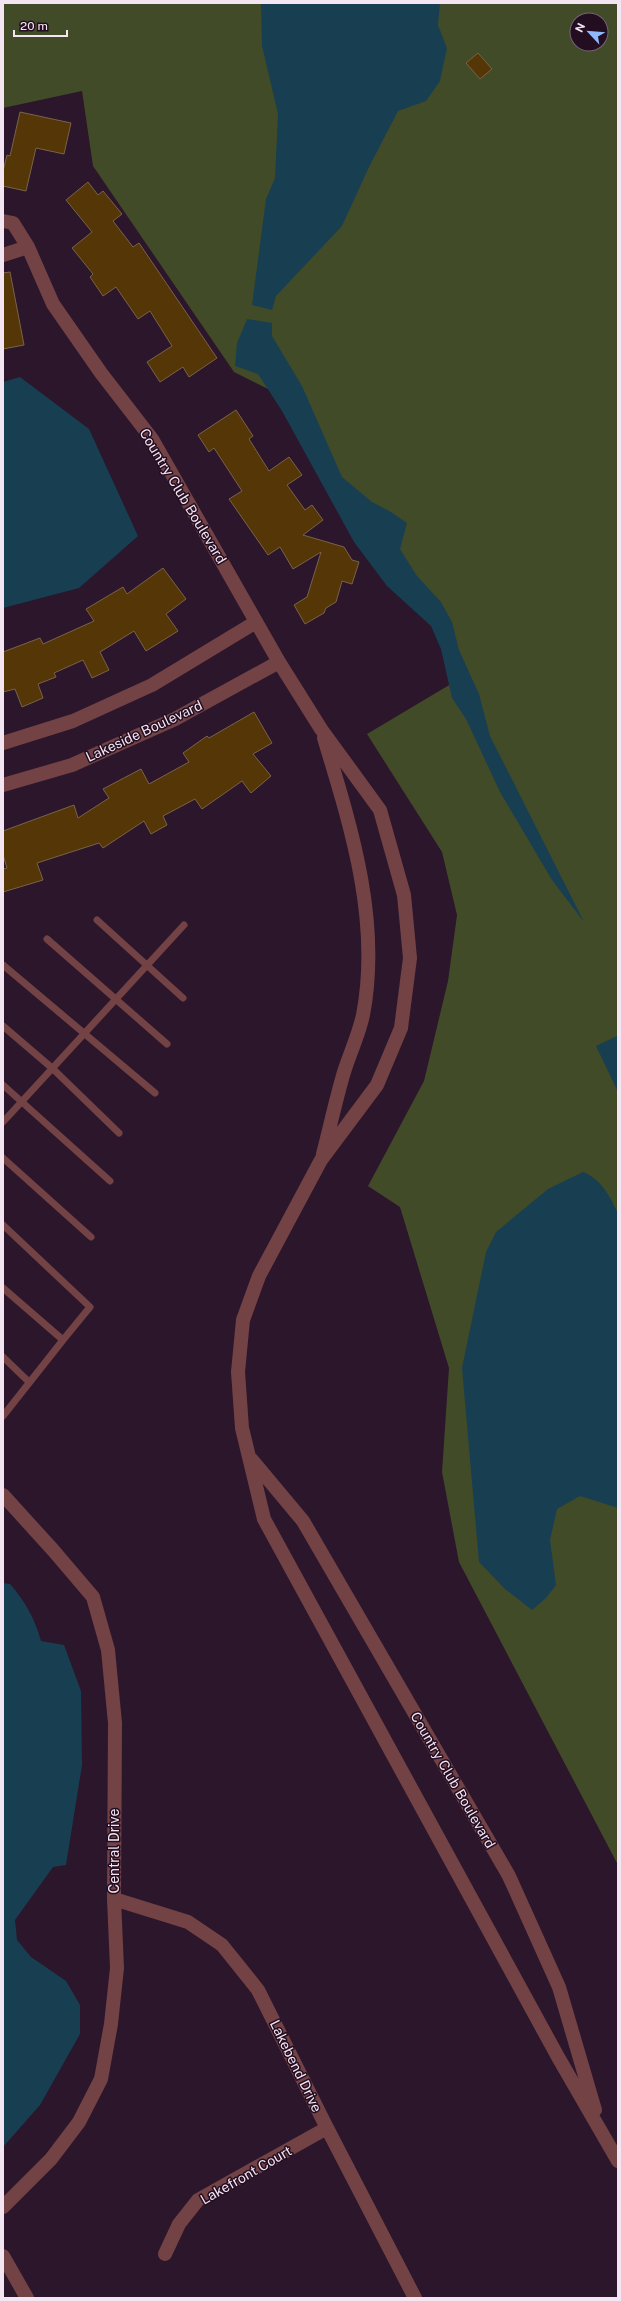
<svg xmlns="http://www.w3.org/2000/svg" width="621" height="2301" font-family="'Public Sans',sans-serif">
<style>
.green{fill:#424b28;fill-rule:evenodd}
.water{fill:#173f51}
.building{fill:#543607;stroke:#796348}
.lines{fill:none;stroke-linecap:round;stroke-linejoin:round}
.lane{stroke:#724245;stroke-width:7}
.street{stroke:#724245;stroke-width:14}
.labels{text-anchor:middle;stroke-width:3;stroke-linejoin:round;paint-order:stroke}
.street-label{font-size:14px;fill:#f4e5f2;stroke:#220d21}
</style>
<rect width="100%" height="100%" fill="#2c162b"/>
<path class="green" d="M3,3H618V1865L459,1562L442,1472L449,1368L400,1207L368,1186L424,1081L448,981L457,915L442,852L367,734L461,678L435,613L278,394L234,372L93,166L82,91L3,108ZM577,20H601V44H577Z"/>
<path class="water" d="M261,3H440L438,25L447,48L440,81L426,101L398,111L370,165L342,226L276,296L272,310L252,305L266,199L275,178L278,114L262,46Z
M247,319L272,323V336L302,386L342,477L372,502L391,512L407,523L400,549L417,576L441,602L452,622L459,650L479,694L490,736L584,922L552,880L500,792L466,719L452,698L441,649L431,626L387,586L354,542L282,411L258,374L235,366L237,343Z
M20,377L89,429L138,536L79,588L3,608V382Z
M617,1036L618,1039V1092L596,1046Z
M583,1172C602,1180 609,1195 618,1213V1508L580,1496L557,1509L550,1540L556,1585L546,1598L532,1610L505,1589L479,1562L462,1368L486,1252L496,1232L548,1189Z
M3,1583L10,1584C25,1601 35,1619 41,1641L64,1645L81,1691L82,1765L66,1865L53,1867L15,1920L17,1940L31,1957L66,1981L80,2005V2034L40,2105L3,2147Z"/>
<path class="building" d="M478,53L492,69L480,79L466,63Z
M20,112L71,123L64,154L36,148L26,191L3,186V171L7,155L10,156Z
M88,182L98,195L103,191L122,214L113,221L133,247L139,243L217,358L189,377L183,367L160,382L147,362L172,346L150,311L138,319L116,287L103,296L90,277L93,274L72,248L92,232L66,200Z
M10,272L24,345L3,349V273Z
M236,410L253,436L249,439L269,471L289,457L302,475L287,485L305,510L312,505L323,520L303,535L344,547L352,560L359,562L352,584L342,581L336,602L326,608L324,613L305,624L294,605L307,597L321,552L293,569L280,547L268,555L229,499L242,491L214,448L209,452L198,435Z
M163,568L186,599L166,614L178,631L146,651L134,631L100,652L109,670L92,678L83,660L54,673L56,677L38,684L43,698L22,707L15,689L3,692V652L40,638L43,644L94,621L86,609L123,587L127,594Z
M254,712L272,743L253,754L271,776L251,793L242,781L202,809L195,799L163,816L167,825L151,834L144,821L103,848L99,843L37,863L43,880L3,892V869L7,868L3,855V831L74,805L78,818L109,798L103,789L141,769L149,784L189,762L183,753L207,736L209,738Z"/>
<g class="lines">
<path class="lane" d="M97,920L183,998
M47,939L167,1044
M3,965L155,1093
M3,1026L52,1068L119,1133
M3,1085L110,1181
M3,1122L184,925
M3,1158L91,1237
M3,1225L90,1307L63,1340
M3,1288L63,1340L3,1416
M3,1357L29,1382"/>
<path class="street" d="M3,221L13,223L28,247L53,304L101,373L152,439L279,662L321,729L380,810L404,895L410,958L401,1028L377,1085L321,1160L259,1276L243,1320L238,1372L242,1428L264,1519L558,2057L618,2161
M3,255L28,247
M3,743L73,721L152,685L256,622
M3,785L72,765L175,719L279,662
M323,1154C330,1127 336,1099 344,1072C350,1053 359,1034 363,1015C381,921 351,827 324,738
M252,1460L303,1521L509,1876L559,1987L595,2110
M3,1495L53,1550L93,1597L108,1650L115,1723L114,1899L117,1968L111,2024L101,2079L79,2122L51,2159L3,2207
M114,1899L188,1922L222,1945L258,1990L327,2128L415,2298
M165,2254L179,2224L198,2200L327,2128
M3,2256L27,2298"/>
</g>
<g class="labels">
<g class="street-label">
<text transform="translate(183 496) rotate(59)" y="5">Country Club Boulevard</text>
<text transform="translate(144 731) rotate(-25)" y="5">Lakeside Boulevard</text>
<text transform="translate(453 1780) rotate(60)" y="5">Country Club Boulevard</text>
<text transform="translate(114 1851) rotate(-90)" y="5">Central Drive</text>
<text transform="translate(296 2066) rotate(64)" y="5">Lakebend Drive</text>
<text transform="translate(246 2175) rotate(-30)" y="5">Lakefront Court</text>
</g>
</g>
<rect width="621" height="2301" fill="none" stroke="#f4e5f2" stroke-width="8"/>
<g transform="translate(589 32) rotate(296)"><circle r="19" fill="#220d21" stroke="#766375"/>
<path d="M0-3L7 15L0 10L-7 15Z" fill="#90b8fd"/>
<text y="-6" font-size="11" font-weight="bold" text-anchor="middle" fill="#f4e5f2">N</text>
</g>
<path d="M14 30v6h53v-6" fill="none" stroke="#f4e5f2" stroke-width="2"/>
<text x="20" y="30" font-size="12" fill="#f4e5f2" stroke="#220d21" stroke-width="3" paint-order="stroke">20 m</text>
</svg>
